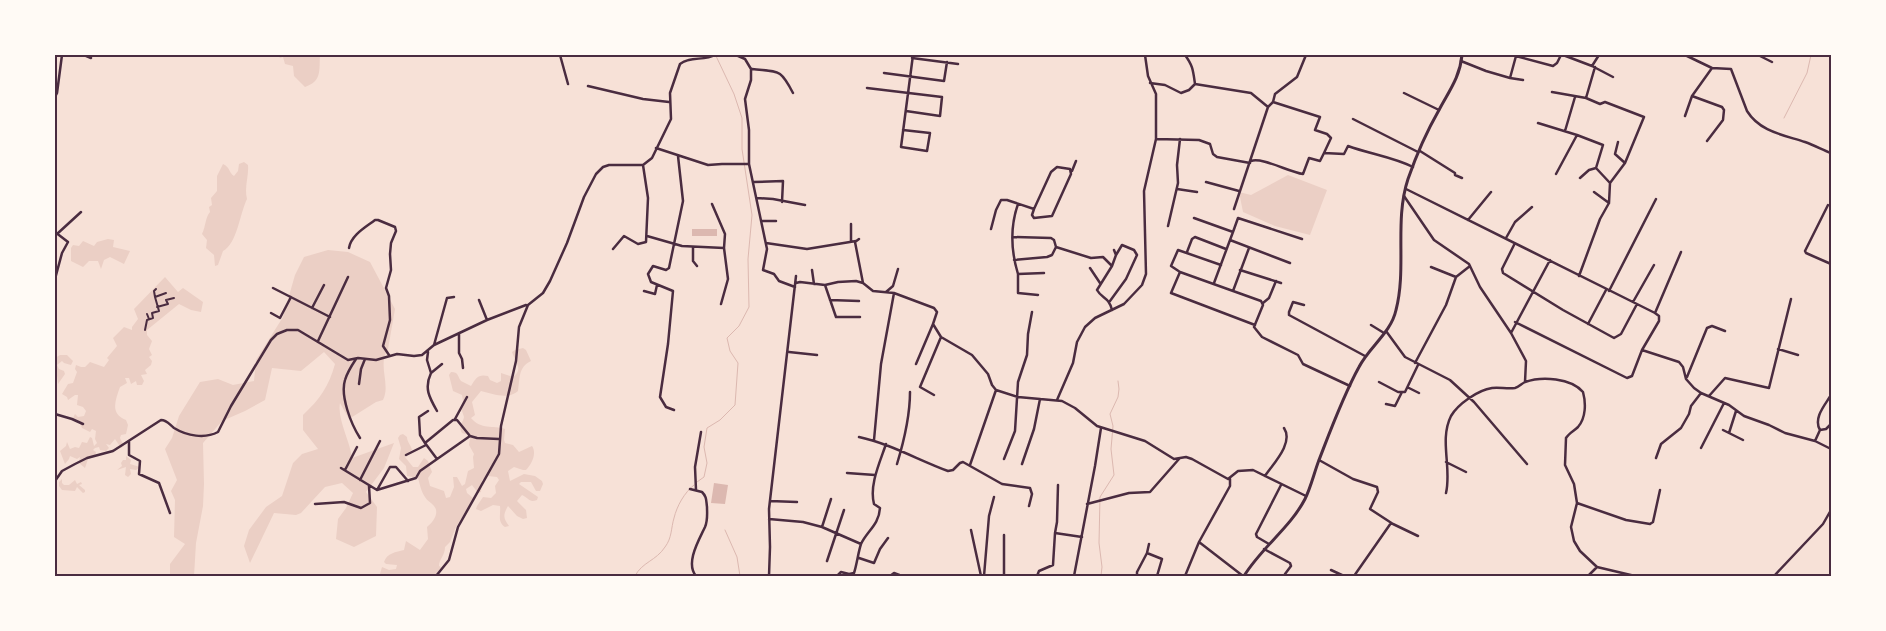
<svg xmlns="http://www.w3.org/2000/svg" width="1886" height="631" font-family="Montserrat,sans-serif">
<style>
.green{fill:#ebcfc5}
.water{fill:#dcb8b0}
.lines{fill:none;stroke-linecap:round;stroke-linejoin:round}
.stream{stroke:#dcb8b0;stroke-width:1}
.pedestrian{stroke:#4a2c40;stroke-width:2}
.minor{stroke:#4a2c40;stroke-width:2.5}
.secondary{stroke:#4a2c40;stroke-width:3}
.neatline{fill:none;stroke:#4a2c40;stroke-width:2}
</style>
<rect width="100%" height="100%" fill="#f7e1d7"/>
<path class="green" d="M278,55H320C319,71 322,81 305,87L294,76L293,66L285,64L283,57L280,58Z
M244,162L248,165C249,177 244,187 247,199C240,213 237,244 223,251L218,265L215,266L214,255L206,248L207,240L202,234C206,226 205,218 210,212L209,207L212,205L211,198L217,191V176L223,164C230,167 229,173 234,176L238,171L239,164Z
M1288,175L1327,190L1310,235L1275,226L1243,212L1239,192L1251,195Z
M108,239L114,240L113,247L130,251L124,264L110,257L104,260L101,269L98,261H89L83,267L71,261V248L73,245L79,246L83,241L94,246L97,242Z
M328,250L348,252L370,262L395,309L388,349C377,365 391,384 383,400L376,402L349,419L340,403C337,419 350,441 352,458L394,443L384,468L366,492L377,507L376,536L354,547L336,539L338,519L346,508L353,493L342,483L325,487L301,513L296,515L274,513L250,563L244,546L249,530L266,507L282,496L293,463L302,454L318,449L303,430V415C320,399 329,386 335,364L324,352L301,371L272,368L265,400L245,411L222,421L203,443L204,484L203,506L196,543L194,576H170V564L185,544L174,537L175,500L171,491L177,480L165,449L172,438L179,416L200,382L218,379L233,385L254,381L256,360L283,317L295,275L304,257Z
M165,277L178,292L183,288L203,302L201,312L191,310L179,304L147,330V335L152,341L149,349L152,355L149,357L152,361L151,365L145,370L147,374L141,375L144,381L142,385H137L136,381L131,384L129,378H125L127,383L120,387C115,401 110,414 126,420L128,425L126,434L121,435L120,438L124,446L121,448L115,439L110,445L106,444L109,448L106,451L100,450L99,447L95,448L93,450L96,452L95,456L88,459L85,468L79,463L80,457L77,459L70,456L69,459L65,464L60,451L66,446L67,442L70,449L75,447L79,448L82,442L87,443L90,437L92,438L94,446L97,443L95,439L96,431L92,429L90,432L82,428L79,421L73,418L75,414L78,417L84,416L86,411L83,407L77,405L78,395H75L68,400L67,397L62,394L68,384L73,383L77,372L75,369L76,365L81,367H85L90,362L104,367L109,360L107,358L117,346L113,338L124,327L132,330V327L138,319L134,309Z
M523,348L526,350L531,361C518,367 520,379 518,391C508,400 493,394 481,391L472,402L475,415L471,418C481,430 493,425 505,429L504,440L505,443L513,445L519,452L532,446C537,453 532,464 526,470H523L514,467L508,471L510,481L524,474L535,476L542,481L543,484L540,491H536L531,482H521L519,484L538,497L537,500C529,503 529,498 522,495L517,501L526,510L527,518L523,519L517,516L508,506C503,515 503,518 509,526L505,527C497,522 501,514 500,506L493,505L481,511L476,509L477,506L483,497L491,498L496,493L495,486L499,480L497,477L488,476L482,480L481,492L478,493L472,485L466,489L467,493L473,498L472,501L456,527L450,542L445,547C445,556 439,559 439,566L441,567L437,574L439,576H382L380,574L382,567L389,570L396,569L397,565L386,564L384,562C387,553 396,552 404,550L406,541L420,550L428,539L427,527C433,522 440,513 434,506C431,502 427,501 425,497C421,491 420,485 418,478L407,476L406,466L399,459L401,448L398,438L400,435L403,434L407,437C407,442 411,445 412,450L406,454L405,457L413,467H418L424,458L428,461L432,472L428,478L430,486L444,491L446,498L450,497L454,487L453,477H457L462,486L465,484L468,471L474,468L473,457L474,454L469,445L470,438L468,435L462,433C458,426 463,423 464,417L461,408L463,401L462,395L453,391L449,375L451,372C459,372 457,376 461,381L471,386C476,378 478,374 488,376L490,380L497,383L501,381V373L513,377C524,369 515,362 512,352L515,350Z
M60,355H67L73,361L71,365L64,363L62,361L57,365L59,369L64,371L65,374L58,384L55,358Z
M126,456L131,460L130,464L140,467L136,470L130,469L131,474L128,477L125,475L126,467L117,470L122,466L121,463L123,460H126Z
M62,479V483L64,485H69L75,480L77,484L81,482L82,484L79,485L85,490V492L83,493L77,487L75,491L62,490L59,486V482Z"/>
<path class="water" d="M692,229H717V236H692Z
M714,483L728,485L725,504L711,503Z"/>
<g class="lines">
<path class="stream" d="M1784,118L1807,73L1811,55
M697,482L704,477L707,463L704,447L707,428L720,420L735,405L738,363L730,351L727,338L739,326L749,307L748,259L752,215L742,149V118L734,94L716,56
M725,530L737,557L740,576
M635,576C642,562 656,561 665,547C672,538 671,528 674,518C677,506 684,493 694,485
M1101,576L1102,567L1099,543L1100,497L1114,475L1111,449L1113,426L1110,414L1118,397L1119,389L1118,381"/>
<path class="pedestrian" d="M155,297L154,291L156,289
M157,307L168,304L166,300L174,298
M147,314L149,319
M145,330L147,320L153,318L152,313L159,311L155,297L166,293"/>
<path class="minor" d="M84,55L91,58
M560,55L568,84
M736,55L745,59L751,69V80L745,99L749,130V164L767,249L763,270L774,274L779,281L795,287
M1512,55L1553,66L1557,63L1561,55
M1563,55L1592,66L1613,77
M1685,55L1712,68L1731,69L1747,111C1760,132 1784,135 1805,142C1814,145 1823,150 1831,153
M1758,55L1772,62
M1516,56L1510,78L1523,80
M912,58L958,64
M1461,61L1486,71L1510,78
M1592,66L1599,55
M752,69C779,72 780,68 793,93
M884,73L944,81L947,62
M1150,83L1165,85L1181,93L1189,90L1195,84C1193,70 1193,66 1185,55
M1195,84L1251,93L1268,107
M588,86L643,99L669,102
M867,88L942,97L940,116L906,111
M1552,92L1586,98L1600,104L1605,102L1644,117L1625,163L1610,183
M1404,93L1439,110
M1692,96L1722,107L1724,110L1723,120L1707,141
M55,97L57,93L62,55
M1586,98L1595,67
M1273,102L1320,117L1315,130L1327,134L1331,138L1324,153L1344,154L1348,146C1370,154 1393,157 1413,167
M1685,116L1692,96L1712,68
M1353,119L1418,152
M1538,123L1577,135L1603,145L1596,168L1610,183L1609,203L1600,219L1579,276
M903,130L930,133L927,151L901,147L913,55
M1565,131L1575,97
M1156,139L1199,140L1210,144L1213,154L1217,157L1250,163
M1618,142L1615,154L1625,163
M656,148L708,165L722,164H749
M1420,151L1455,173V175L1462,178
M1251,161C1262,157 1289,172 1303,174L1309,158L1320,161L1324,153
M1057,167L1070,169L1071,174L1052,216L1034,218L1032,215L1034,209L1051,172Z
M1072,171L1076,161
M1556,174L1577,135
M1580,178L1589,170L1596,168
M753,182L783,181L782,202
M1206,182L1239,191
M1177,189L1197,192
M1406,189L1655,313L1659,316V321L1642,350L1679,362L1683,367L1686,379L1694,388L1701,393L1729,405L1744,416L1769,425L1785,433L1815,441L1831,449
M1594,192L1609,203
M1404,196L1434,240L1469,264L1480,287L1511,333L1526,361L1525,382
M757,198L773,199L805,205
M712,204L725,234L724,248L728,279L721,304
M1018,204C1010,227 1011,251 1018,274L1044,273
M1828,205L1805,251L1806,253L1831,264
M1234,209L1268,107L1273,102L1275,94L1297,77L1306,55
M1194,218L1233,232L1214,283
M1468,220L1491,192
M761,221H776
M851,224V241
M1168,226L1178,183L1177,165L1180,139
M991,229L996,210L1001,200H1007L1034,209
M55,232L68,242L62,253L55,279
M1233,232L1238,218L1302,239
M57,234L81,212
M647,236L682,246L724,248
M1013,237L1051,238L1054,240L1056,247L1052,255L1047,257L1014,260
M1506,238L1515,222L1532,207
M859,239L855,242L863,283
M1230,240L1290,263
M766,243L807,249L856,241
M1515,243L1502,269L1503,273L1563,310L1614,338L1621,334L1637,304
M693,247V261L697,266
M1056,247L1091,258L1103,257L1112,266L1097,290C1102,299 1109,297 1112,310
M349,248C351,235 366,227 375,220H378L395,227L396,231L391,243L390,254L391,270L386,288L389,296L390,320L383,346L389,355
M613,249L624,236L638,244L646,242L648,198L643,165
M1187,252L1192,239L1195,237L1226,249
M1221,265L1178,250L1171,266L1180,272L1261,301L1263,305L1254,327L1262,337L1298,355L1303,364L1350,386
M1112,266L1116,255L1114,250
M1431,267L1456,277
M1090,268L1100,283
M812,270L814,284
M1240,270L1281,283
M1180,272L1171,293L1255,325
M1018,274V293L1038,295
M796,283L800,282L825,285L838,282L856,281L863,283L873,291L894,293L934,308L937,312L933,324L941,337L972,355L988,374L992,385L996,390L1018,397L1062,401L1075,408L1097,426L1145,441L1174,459L1186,457L1192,459L1228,479L1238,471L1253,470L1306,496
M825,285L836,317H860
M273,288L330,317
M644,291L655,294L657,285
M1233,291L1249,248
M1609,291L1656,199
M886,292L893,286L898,269
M479,300L487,320
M830,300L859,301
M1110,301L1126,279L1137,255L1134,250L1122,245L1116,255
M1633,302L1654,265
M1263,303L1269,298L1276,281
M1304,305L1293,302L1289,312V315L1365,356
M312,308L324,285
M271,313L280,318L291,297
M1655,313L1681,252
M1515,322L1627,378L1632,376L1642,350
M1588,324L1606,290
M1371,325L1384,333
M1386,331L1405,357L1450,380L1474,402L1527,464
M1511,333L1550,260
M459,334V353L462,359L463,368
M318,341L348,277
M434,345L447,298L454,297
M1778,349L1798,355
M428,352L427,360L431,373C424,388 429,397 437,411
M789,352L817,355
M356,359C352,365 347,373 345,380C340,396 351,424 360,438
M1415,363L1446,305L1456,277L1470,266
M916,364L933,324
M431,373L442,364
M1687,377L1707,328L1712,326L1725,331
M1379,382L1398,392H1405L1418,365
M359,384L361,369L365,359
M1409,388L1419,393
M934,395L920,387L941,337
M1709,396L1725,378L1769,388L1791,299
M1057,400L1073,363L1077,342L1085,327L1095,318L1124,304L1142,285L1146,274L1144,191L1156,139V94L1148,76L1145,55
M1386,404L1395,406L1402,392
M674,410L666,407L660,397L668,344L673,291L651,282L648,274L653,266L666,270L669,268L683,201L678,156
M55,414L72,419L83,424
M455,419L467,397
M1723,430L1729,433L1736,411
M1820,430L1826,429L1831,424
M1729,433L1743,440
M859,437C891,444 918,460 948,471L953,470L960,463L963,462L1002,484L1030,488L1032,494L1029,506
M874,440L881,364L894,293
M129,441V455L140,461L139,474L159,483L170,513
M1815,441L1820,430C1813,418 1825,405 1831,395
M425,443L420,435L419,417L428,411
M1701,448L1724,403
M406,455L426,445
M1656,458L1661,444L1681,428L1689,414L1691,406L1701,393
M437,459L425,443L453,420H457L470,436
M1004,459L1015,431L1018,382L1027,355L1028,334L1032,312
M1319,460L1353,479L1377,487L1378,492L1370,509L1393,524L1418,536
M1446,462L1466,472
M897,464C904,441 910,416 910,392
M1022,464L1034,429L1040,399
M970,465L996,390
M341,468L377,490L416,478L420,471L470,436L477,438L499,439
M345,470L357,447
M847,473L875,475
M1265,476C1273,464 1294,443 1284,428
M360,480L380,441
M55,481L62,471L75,464L87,458L113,451L161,420C167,420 169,424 174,428C187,436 205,439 218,432L231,406L271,340L277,334L287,330H298L348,360L358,358L376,360L397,354L414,356L422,355L434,345L487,320L526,305
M1058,485L1057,522L1055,533L1082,537
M690,489L702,492C707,497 706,500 707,507C707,513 708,520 705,527C699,540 685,563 696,576
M377,490L390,467H396L408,481
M696,490L695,467L701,432
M1446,493C1452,468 1439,440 1451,416C1458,404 1478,390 1492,388C1499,387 1507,389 1515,388C1519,387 1521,384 1525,382C1542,376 1571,378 1583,392C1586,403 1586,418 1578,427C1574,431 1569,433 1566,438L1565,465L1574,484L1577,503L1571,527L1574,541L1580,551L1597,567L1635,576
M770,501L797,502
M1577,503L1626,520L1650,524L1653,522L1660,490
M315,504L344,502L361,508L370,503L369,486
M1087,504L1129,493L1150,492L1179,459
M769,519L803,522L822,527L861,544
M822,527L831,499
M971,530L981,576
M1199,542L1243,576
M1269,544L1257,537L1256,534L1281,485
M1264,549L1290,563L1291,566L1285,574
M1147,553L1162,559L1157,576
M859,558L874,563L880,549L888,538
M827,561L844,510
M1331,570L1344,576
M436,576L449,560L458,527L499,454L501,426L516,361L519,327L528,305L543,293L550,281L567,243L584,197L596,174L603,167L609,165H643L652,158L671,119L670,93L680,64C690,56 704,61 715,55
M769,576L770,547L769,509L796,276
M837,576L841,572L849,574L854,573C857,564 858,553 861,544C867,531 879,525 880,508L874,504C869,485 880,462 886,444
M890,576L894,573L902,576
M984,576L989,516L994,497
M1004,576V535
M1037,576L1039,571L1053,565L1055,533
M1074,576L1095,466L1101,428
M1143,576L1137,574V572L1147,553L1149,544
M1185,576L1199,542L1230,486V479
M1354,576L1391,523
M1588,576L1597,567
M1774,576L1823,524L1831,510"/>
<path class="secondary" d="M1244,576C1261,548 1290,528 1305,499C1311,487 1314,473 1319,460C1331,429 1343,396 1359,367C1369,347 1391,333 1396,310C1407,268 1394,221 1408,179C1416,156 1427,131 1439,110C1449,91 1460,77 1462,55"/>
</g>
<rect width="1886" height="631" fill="none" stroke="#fffaf5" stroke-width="112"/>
<rect x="56" y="56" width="1774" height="519" class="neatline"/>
</svg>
